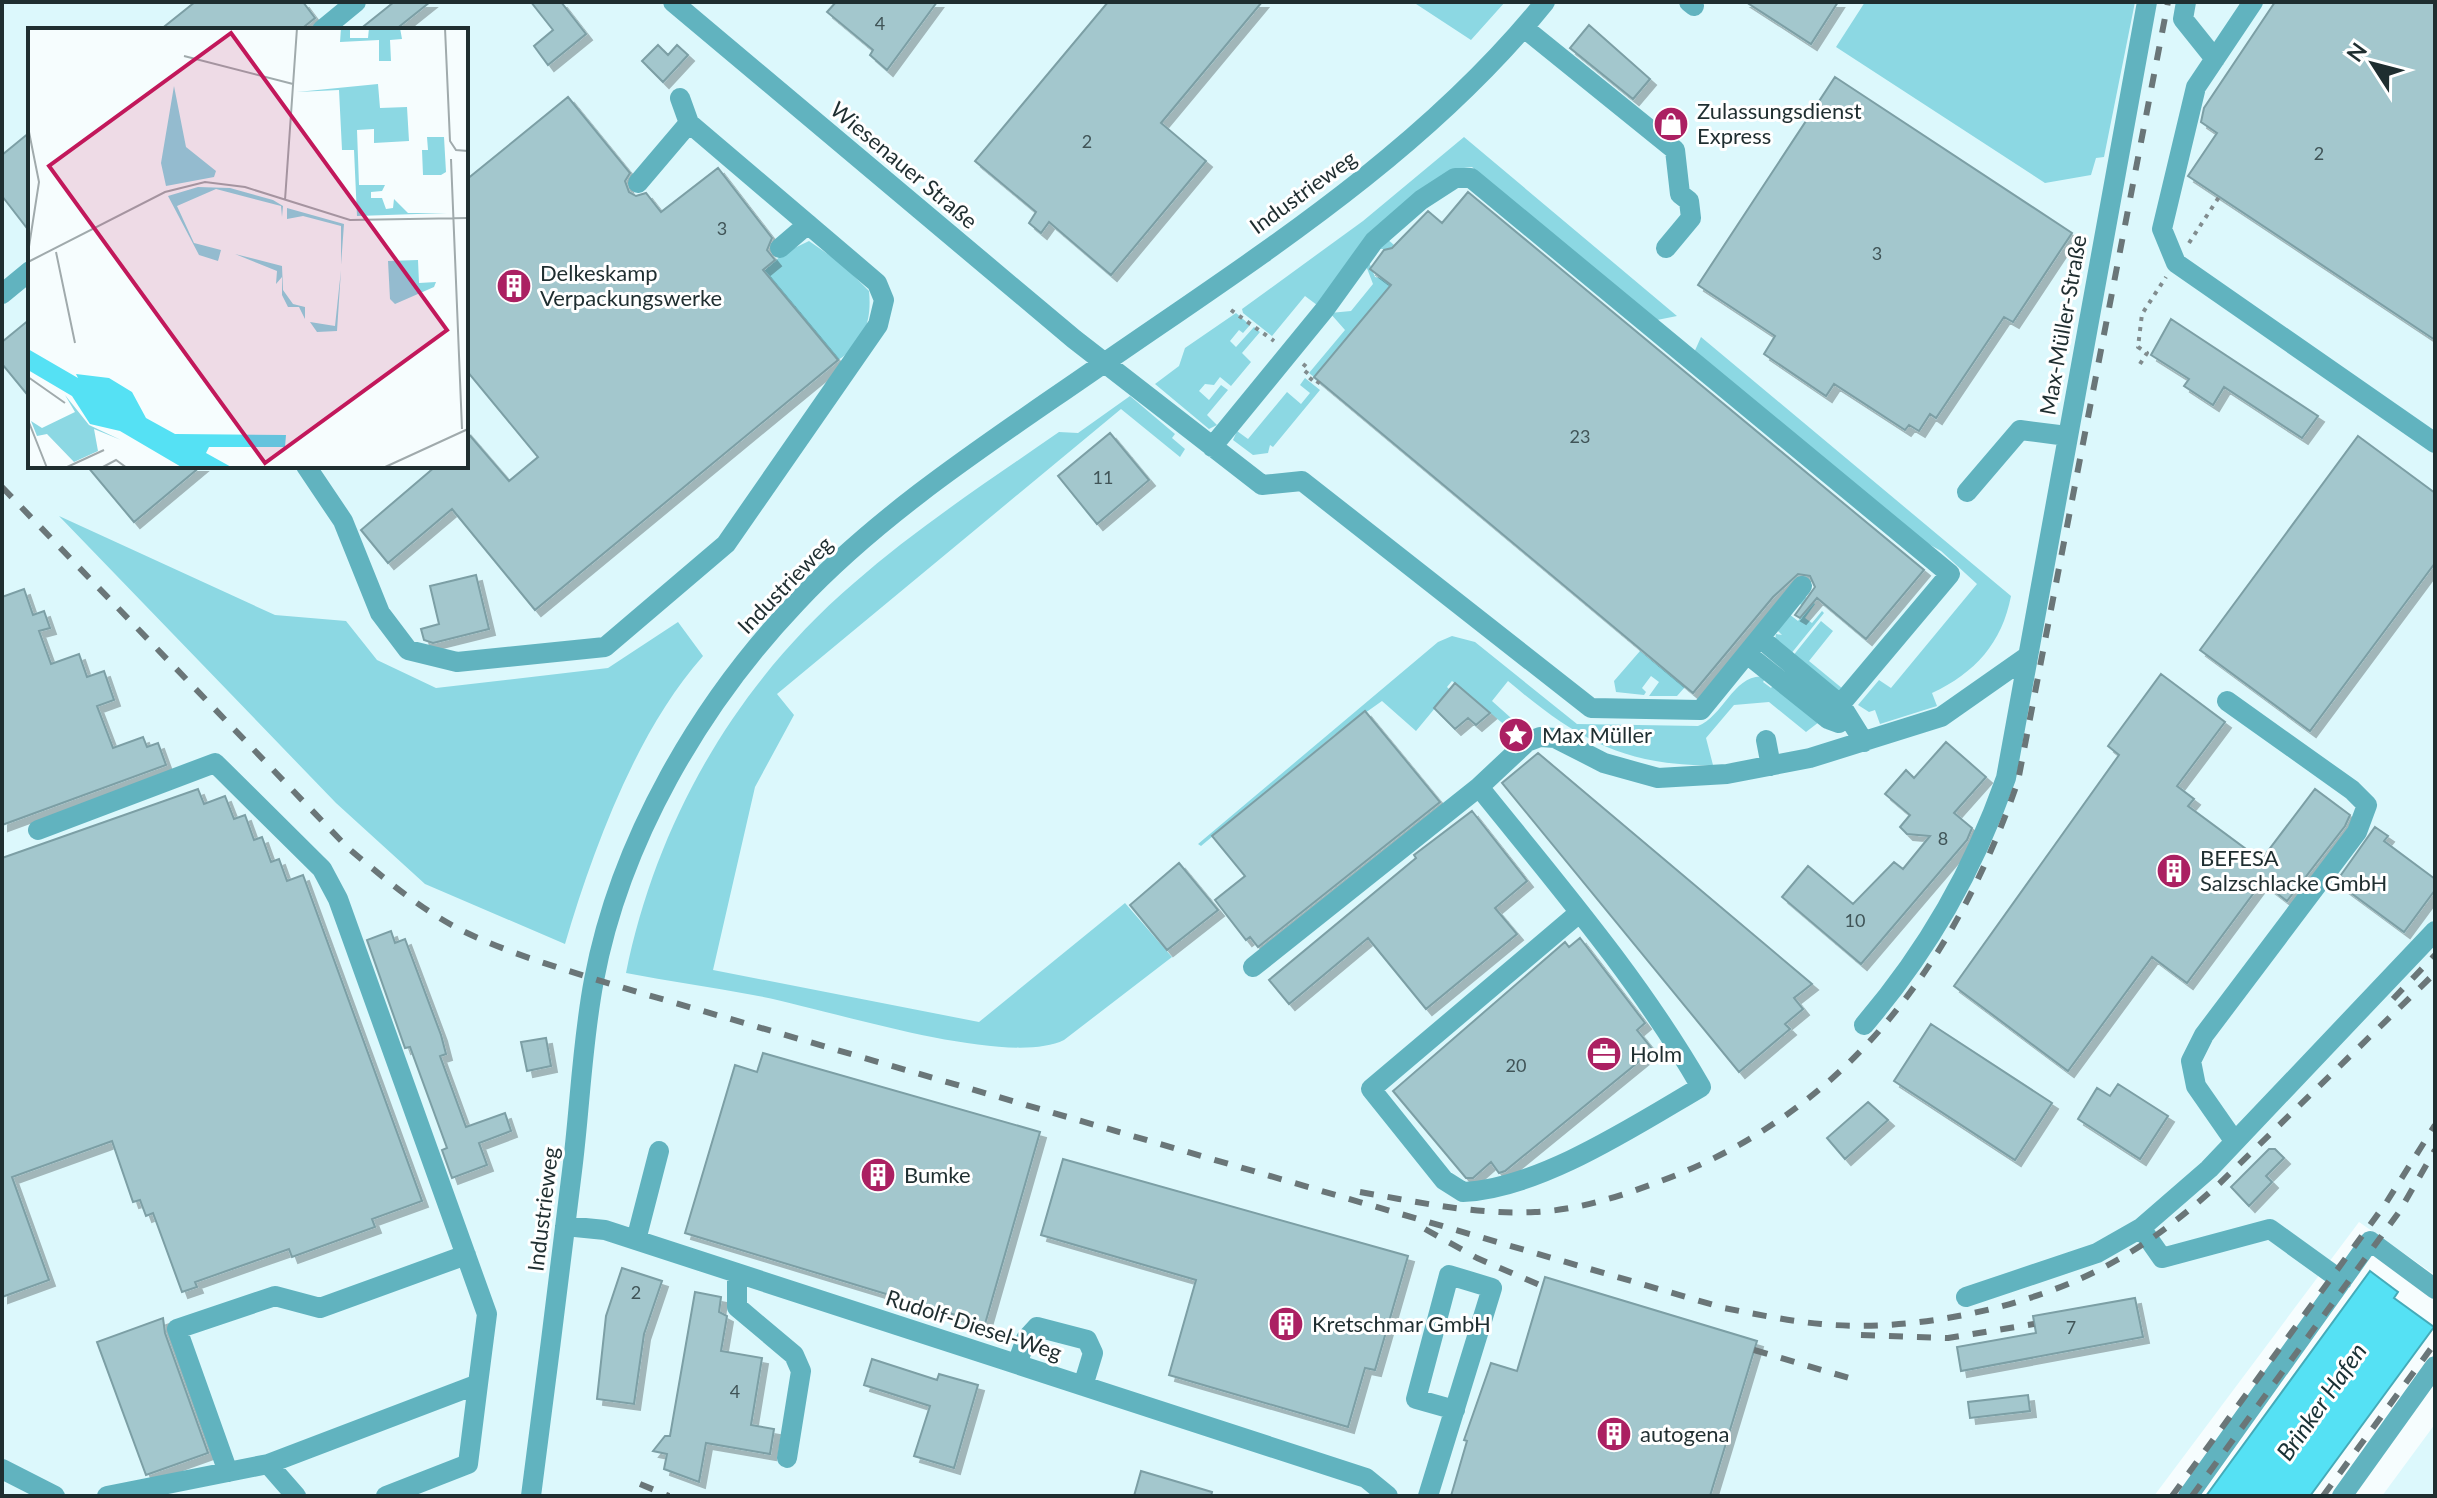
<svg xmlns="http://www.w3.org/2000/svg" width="2437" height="1498" font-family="Lato,sans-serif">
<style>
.built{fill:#dcf8fc;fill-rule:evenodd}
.green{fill:#8cd8e3}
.water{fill:#55e1f4;stroke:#45abb9;stroke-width:2}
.building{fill:#a3c7cd;stroke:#7c9fa5;stroke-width:2;filter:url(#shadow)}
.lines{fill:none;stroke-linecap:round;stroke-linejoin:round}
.path{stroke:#818c8e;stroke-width:4;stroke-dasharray:4 6;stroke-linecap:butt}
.minor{stroke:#61b3bf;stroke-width:20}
.rail{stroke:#6a7678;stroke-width:6;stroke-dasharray:14 14;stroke-linecap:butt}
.labels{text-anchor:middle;stroke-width:6;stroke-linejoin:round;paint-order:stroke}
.number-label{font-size:18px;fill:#405457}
.poi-label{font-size:22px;fill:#1f2e30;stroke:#fff;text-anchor:start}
.street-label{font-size:22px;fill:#1f2e30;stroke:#fff}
.water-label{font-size:24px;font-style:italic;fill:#193135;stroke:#fff}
.inset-road{fill:none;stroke:#a0aaac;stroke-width:2}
.view{fill:#c2185b;fill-opacity:0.15;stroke:#c2185b;stroke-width:4}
.inset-edge{fill:none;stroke:#1f2e30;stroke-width:4}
</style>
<defs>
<filter id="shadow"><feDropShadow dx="6" dy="6" stdDeviation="0" flood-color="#0004"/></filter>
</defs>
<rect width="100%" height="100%" fill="#f6fdfe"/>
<path class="built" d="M2,2H2435V1275L2359,1222L2154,1496H2ZM30,30H466V466H30Z
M2435,1424V1496H2382Z"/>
<path class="green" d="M1413,2H1505L1471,40Z
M1865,2H2135L2104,157L2096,158L2091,175L2045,183L1836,47Z
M1464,137L1677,316L1652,321L1472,167L1456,169L1317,305L1305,296L1272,336L1243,313L1242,309L1363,221Z
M1385,237L1394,245L1391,249H1378L1369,262L1375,277L1387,279L1412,260L1314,377L1309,373L1345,330L1330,313L1351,311L1373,284L1365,263Z
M809,241L842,264L869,291C872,321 864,344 838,360L764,271L784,253Z
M1236,313L1250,325L1243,333L1239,330L1230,341L1236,347L1254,327L1260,332L1242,353L1251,362L1231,386L1220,377L1214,385L1205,384L1199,391L1209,400L1221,385L1228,390L1207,415L1217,425L1209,429L1155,384L1179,366L1185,348Z
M1701,337L2011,596C2002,643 1975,673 1932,693L1937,706L1880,724L1875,710L1869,712L1858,705L1879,680L1891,688L1977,584L1941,551L1904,530L1693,355Z
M1305,378L1320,390L1273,447L1270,445L1268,453L1253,455L1233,440L1237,431L1248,439L1287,392L1301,404L1310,393L1300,385Z
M1130,396L1175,434L1172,438L1185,449L1180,457L1121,409L777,694L794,715L755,787L713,970L979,1022L1125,903L1172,957L1064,1040C1005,1069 822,1007 753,995C710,987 668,981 626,973C657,821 736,684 854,583C918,527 990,480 1059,432L1078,433Z
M59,516L275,615L346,621L377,660L436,688L608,668L678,622L703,656C637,730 593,849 565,944L425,884L336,803Z
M1804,596L1815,604L1805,618L1812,623L1822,611L1824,613L1790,655L1775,640L1776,634L1782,635L1777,630L1789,614L1798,621L1807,610L1799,603Z
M1821,621L1833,631L1809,661L1843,689L1841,693L1792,657Z
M1452,636L1475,642L1577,724L1698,726C1724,716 1735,671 1766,677L1763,682L1771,688L1775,683L1819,722L1806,732L1769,702L1734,705L1706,738L1713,765C1624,767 1574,737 1508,681L1492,701L1520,726L1519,737L1452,681L1447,687L1450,690L1416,731L1382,701L1334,735L1201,846L1198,844L1438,642Z
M1640,651L1685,687L1677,696H1649L1659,682L1651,676L1642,688L1646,692L1644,695L1616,692L1614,681Z"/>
<path class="water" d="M2370,1271L2398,1292L2394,1298L2434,1327L2310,1496H2206Z"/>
<path class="building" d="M195,2H303L315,18L300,30H160Z
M394,2H430L395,30H359Z
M531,2H561L586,34L548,65L534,46L553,30Z
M836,2H937L887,70L870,55L873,50L827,12Z
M1108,2H1262L1161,123L1206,161L1111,275L1049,222L1041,233L1029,223L1036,212L975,161Z
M1746,2H1838L1811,44Z
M2275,2H2435V340L2188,176L2217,133L2201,122L2204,108Z
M1589,25L1650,79L1633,99L1570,48Z
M658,45L668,55L677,45L688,55L663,82L642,61Z
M1835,77L2072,233L2013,322L2004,317L1936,418L1930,414L1919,431L1909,425L1905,430L1834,384L1826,396L1764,354L1775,336L1698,285Z
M568,97L630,173L625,181L629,192L636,196L646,193L661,212L718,168L772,238L767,250L775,260L763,270L838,360L535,610L452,509L388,563L361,530L436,466H466V431L509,481L538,457L466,370V180Z
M30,132V232L2,196V155Z
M1468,192L1924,570L1866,639L1817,598L1800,618L1795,615L1815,587L1810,576L1798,574L1773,597L1693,693L1314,377L1391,285L1370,269L1384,250L1392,248L1428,211L1442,223Z
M30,319V398L2,364V342Z
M2171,319L2318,416L2302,438L2224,387L2213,405L2184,386L2189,379L2151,355Z
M1110,433L1149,480L1097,524L1058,476Z
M2358,436L2435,493V563L2310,731L2200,650Z
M87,466H201L134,522Z
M476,575L489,629L433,643L424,640L421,629L439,624L430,586Z
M24,589L33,615L44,611L50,628L39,631L51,664L79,654L87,677L104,671L114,700L97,706L113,748L143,737L147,747L158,743L166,765L2,825V597Z
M2161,674L2225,722L2177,786L2194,799L2188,806L2261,860L2315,789L2350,815L2345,826L2287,901L2262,882L2187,983L2152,957L2068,1071L1954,986L2119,755L2108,746Z
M1455,683L1490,713L1476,725L1468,718L1455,729L1434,708Z
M1365,711L1440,802L1258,947L1250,937L1246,940L1215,900L1245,876L1212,836Z
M1946,742L1986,777L1954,813L1972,828L1967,840L1861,964L1782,897L1808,866L1853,904L1894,862L1903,869L1930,836L1907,834L1900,827L1910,815L1885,794L1906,770L1914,778Z
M1538,753L1812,984L1794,998L1803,1009L1785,1024L1790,1029L1739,1072L1502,783Z
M198,789L204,804L225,796L234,819L245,815L254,840L262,837L271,862L279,859L287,881L303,875L422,1201L372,1219L375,1227L292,1257L289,1249L195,1282L197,1287L182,1292L153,1213L146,1216L140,1200L133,1202L112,1141L12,1177L49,1280L2,1297V858Z
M1472,811L1527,881L1495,908L1517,934L1426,1009L1368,938L1289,1004L1269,980L1416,858L1414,855Z
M2375,827L2388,836L2384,841L2435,879V890L2404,932L2336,882Z
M1179,863L1218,910L1167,950L1130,905Z
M391,931L395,943L405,939L441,1035L446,1054L440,1056L466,1127L505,1113L511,1131L479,1143L487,1165L452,1178L442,1150L447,1148L410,1047L405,1048L367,940Z
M1580,938L1645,1023L1637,1030L1653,1050L1505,1171L1499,1173L1491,1162L1473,1178H1466L1393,1091L1565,942L1569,947Z
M1931,1024L2052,1103L2015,1160L1894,1081Z
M546,1038L551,1066L527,1071L521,1042Z
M763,1053L1040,1132L985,1324L685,1233L735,1065L757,1072Z
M2118,1084L2168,1116L2140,1159L2078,1119L2097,1088L2110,1096Z
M1868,1102L1888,1120L1845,1159L1827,1138Z
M2269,1149H2275L2284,1158L2266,1176L2272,1182L2249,1206L2231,1187Z
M1063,1159L1408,1256L1375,1370L1365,1368L1348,1427L1169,1375L1196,1280L1041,1235Z
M622,1268L662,1281L644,1334L634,1404L597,1399L606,1316Z
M1545,1277L1757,1341L1710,1496H1451L1467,1441L1464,1440L1491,1363L1517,1371Z
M695,1292L721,1297L719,1312L727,1316L721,1351L762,1358L751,1425L774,1429L770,1454L706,1443L699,1482L664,1469L667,1454L653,1451L665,1436H670Z
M2135,1298L2143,1337L1961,1371L1957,1347L2036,1333L2033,1316Z
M163,1318L165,1333L208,1453L146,1475L97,1342Z
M872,1359L937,1380L939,1374L978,1385L954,1468L914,1456L930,1406L864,1385Z
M2028,1395L2030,1411L1970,1418L1968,1402Z
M1141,1471L1212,1492L1211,1496H1134Z"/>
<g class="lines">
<path class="path" d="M2189,243L2219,197
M1231,310L1274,341
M1303,364L1309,369L1305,374L1317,384L1319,381
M2140,364L2147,353L2138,347L2142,314L2166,277"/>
<path class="minor" d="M673,2L1074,339L1262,485L1302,481L1591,708L1701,710L1802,586
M1689,2L1694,6
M2186,2L2183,19L2215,59
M2253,2L2196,87L2162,229L2176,263L2435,443
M1524,28L1675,150L1680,194L1689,201L1691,218L1666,248
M322,30L356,2
M638,183L689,123
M780,248L808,224
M2,294L30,271
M1212,447L1325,309L1374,241L1421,200L1455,178H1471L1950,574L1828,719
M306,466L343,521L380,613L408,650L457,662L605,647L726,544L878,325L884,300L877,283L689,123L680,98
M1967,492L2020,430L2067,436
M1760,638L1841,705L1864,742
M1747,654L1828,719L1839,723
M2227,701L2352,790L2367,805L2357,832L2204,1035L2191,1061L2196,1086L2235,1142
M1766,740L1771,766
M1479,787C1557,884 1639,979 1701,1087C1636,1125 1539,1189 1463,1192L1444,1180L1371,1089L1579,913
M38,830L215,763L322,869L338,899L487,1314L478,1384L268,1464L107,1496
M1253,967L1479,787L1527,742L1540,737L1555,738L1604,763L1658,778L1727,774L1810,758L1941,717L2028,656
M1864,1025C1928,950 1973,871 2006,778L2147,2
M565,1226L605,1230L1366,1478L1388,1496
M2141,1228L2162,1258L2270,1229L2342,1281
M636,1240L659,1151
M737,1273V1307L794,1355L801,1371L787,1458
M1966,1297L2097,1253L2141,1228L2209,1169L2435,931
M1017,1364L1026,1339L1037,1327L1087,1340L1093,1353L1083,1386
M268,1464L296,1496
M2,1469L55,1496
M228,1472L177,1329L275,1296L320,1308L466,1255
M386,1496L468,1464L478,1384
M531,1496C545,1388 559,1279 572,1171C580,1108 582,1042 594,980C620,841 700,704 796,603C885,508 1001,435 1107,361C1262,254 1426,150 1545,2
M1428,1496L1492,1288L1449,1275L1416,1399L1455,1410
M2188,1496L2370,1241L2435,1289
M2342,1496L2435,1366"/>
<path class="rail" d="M2,487L348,848C384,878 422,911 465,932C513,955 566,970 617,986L1724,1308C1756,1314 1788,1321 1821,1324C1914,1333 2036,1307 2117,1260C2155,1239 2188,1212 2220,1183L2435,973
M2393,999L2435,955
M1360,1192C1418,1202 1476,1215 1535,1212C1578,1210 1618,1197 1658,1182C1845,1114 1955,964 2018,781L2168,2
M1425,1229L1477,1258L1542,1286
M1861,1335L1948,1338L2034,1324
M1754,1350L1849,1378
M640,1484L669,1496
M2172,1496L2386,1203L2435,1125
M2192,1496L2399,1212L2435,1150
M2323,1496L2435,1343"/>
</g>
<defs>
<symbol id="shop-disc" viewBox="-11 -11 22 22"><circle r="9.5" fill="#ab2062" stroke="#fff"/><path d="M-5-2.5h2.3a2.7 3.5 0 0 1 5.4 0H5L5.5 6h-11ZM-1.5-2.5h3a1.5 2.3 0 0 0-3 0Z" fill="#fff"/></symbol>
<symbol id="building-disc" viewBox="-11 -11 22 22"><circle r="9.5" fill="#ab2062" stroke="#fff"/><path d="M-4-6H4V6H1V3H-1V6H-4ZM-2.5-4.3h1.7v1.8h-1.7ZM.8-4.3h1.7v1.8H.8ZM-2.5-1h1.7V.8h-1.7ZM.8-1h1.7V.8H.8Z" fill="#fff"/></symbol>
<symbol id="sight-disc" viewBox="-11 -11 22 22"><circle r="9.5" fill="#ab2062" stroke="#fff"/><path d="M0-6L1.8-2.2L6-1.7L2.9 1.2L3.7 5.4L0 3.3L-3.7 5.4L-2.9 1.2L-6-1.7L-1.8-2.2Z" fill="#fff"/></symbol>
<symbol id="office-disc" viewBox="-11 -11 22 22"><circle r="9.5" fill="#ab2062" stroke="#fff"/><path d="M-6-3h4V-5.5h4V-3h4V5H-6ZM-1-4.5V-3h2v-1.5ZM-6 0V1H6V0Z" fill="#fff"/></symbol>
</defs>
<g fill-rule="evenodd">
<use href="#shop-disc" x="1651" y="104" width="40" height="40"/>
<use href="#building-disc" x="494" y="266" width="40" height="40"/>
<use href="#sight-disc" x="1496" y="715" width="40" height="40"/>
<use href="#building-disc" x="2154" y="851" width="40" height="40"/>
<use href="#office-disc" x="1584" y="1034" width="40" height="40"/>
<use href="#building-disc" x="858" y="1155" width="40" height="40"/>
<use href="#building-disc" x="1266" y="1304" width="40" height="40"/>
<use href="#building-disc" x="1594" y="1414" width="40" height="40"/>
</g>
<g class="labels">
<g class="number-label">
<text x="880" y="30">4</text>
<text x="1087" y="148">2</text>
<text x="2319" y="160">2</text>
<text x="722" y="235">3</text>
<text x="1877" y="260">3</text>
<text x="1580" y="443">23</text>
<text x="1103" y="484">11</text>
<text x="1943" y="845">8</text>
<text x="1855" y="927">10</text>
<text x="1516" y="1072">20</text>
<text x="636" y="1299">2</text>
<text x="2071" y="1334">7</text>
<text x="735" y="1398">4</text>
</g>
<g class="poi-label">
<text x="1697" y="119">Zulassungsdienst<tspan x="1697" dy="25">Express</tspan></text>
<text x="540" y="281">Delkeskamp<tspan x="540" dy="25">Verpackungswerke</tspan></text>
<text x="1542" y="743">Max Müller</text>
<text x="2200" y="866">BEFESA<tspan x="2200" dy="25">Salzschlacke GmbH</tspan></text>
<text x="1630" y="1062">Holm</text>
<text x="904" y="1183">Bumke</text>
<text x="1312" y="1332">Kretschmar GmbH</text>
<text x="1640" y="1442">autogena</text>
</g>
<g class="street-label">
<text transform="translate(904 165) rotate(40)" y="8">Wiesenauer Straße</text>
<text transform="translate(1303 192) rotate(-36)" y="8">Industrieweg</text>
<text transform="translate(2063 325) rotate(-80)" y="8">Max-Müller-Straße</text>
<text transform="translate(785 585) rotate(-46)" y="8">Industrieweg</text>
<text transform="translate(543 1209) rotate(-83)" y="8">Industrieweg</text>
<text transform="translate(974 1325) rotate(18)" y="8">Rudolf-Diesel-Weg</text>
</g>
<g class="water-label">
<text transform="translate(2322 1402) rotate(-55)" y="8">Brinker Hafen</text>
</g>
</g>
<g transform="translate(28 28)">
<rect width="440" height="440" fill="#f6fdfe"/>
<path d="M313,0H322V10H340L341,0H372L374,11L362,12L363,33H351V12L312,14ZM350,56L352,80L379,79L381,113L346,115V101L329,102L331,157H357L354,163L343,164V170H354L358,181L365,180L366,171L380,185H419L329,188L326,122H314L311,62L269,64ZM146,58L158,119L188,143L186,149L138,158L133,135ZM399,109H416L418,144L413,147H395L394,122H400ZM170,159L202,160L245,172L255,178L254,189L253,178L188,161L149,178L166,215L193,222L190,233L171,227L140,168ZM259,180L316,196L313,237V198L275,188L259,191ZM207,226L254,238L255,262L265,276L277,279V291L271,279H260L254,267V249L248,256L249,243ZM390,232L391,255L408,254L406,259L367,276L362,271L360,233ZM313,242L309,303L289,304L282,294L307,298ZM37,367L61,397L93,412L66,401L70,423L46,434L19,406L9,408L3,393L14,400L47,384Z" fill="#8cd8e3"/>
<path d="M0,321L50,350L48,346L81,350L104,364L118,390L147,406L258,407L257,419H181L178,425L205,440H155L92,403L62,396L44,368L0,342Z" fill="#55e1f4"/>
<path class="inset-road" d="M417,0L422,113L428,122L440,123M156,28L265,56M0,99L11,154L0,225M423,131L434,401M257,172L269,0M28,224L47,315M0,234L137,164L177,154L217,159L322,192L440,190M0,349L37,375M0,392L19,440M37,440L76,422M73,440L88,432L99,440M355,440L440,401"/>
<path class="view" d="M203,5L419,302L237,435L21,138Z"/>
<rect width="440" height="440" class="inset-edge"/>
</g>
<rect width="2437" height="1498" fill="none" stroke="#1f2e30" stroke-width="8"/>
<g transform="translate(2373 64) rotate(306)" stroke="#ffffff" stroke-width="6" paint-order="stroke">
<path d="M0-6L14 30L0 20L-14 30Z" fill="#1f2e30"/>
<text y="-12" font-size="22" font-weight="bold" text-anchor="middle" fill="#1f2e30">N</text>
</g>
</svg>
